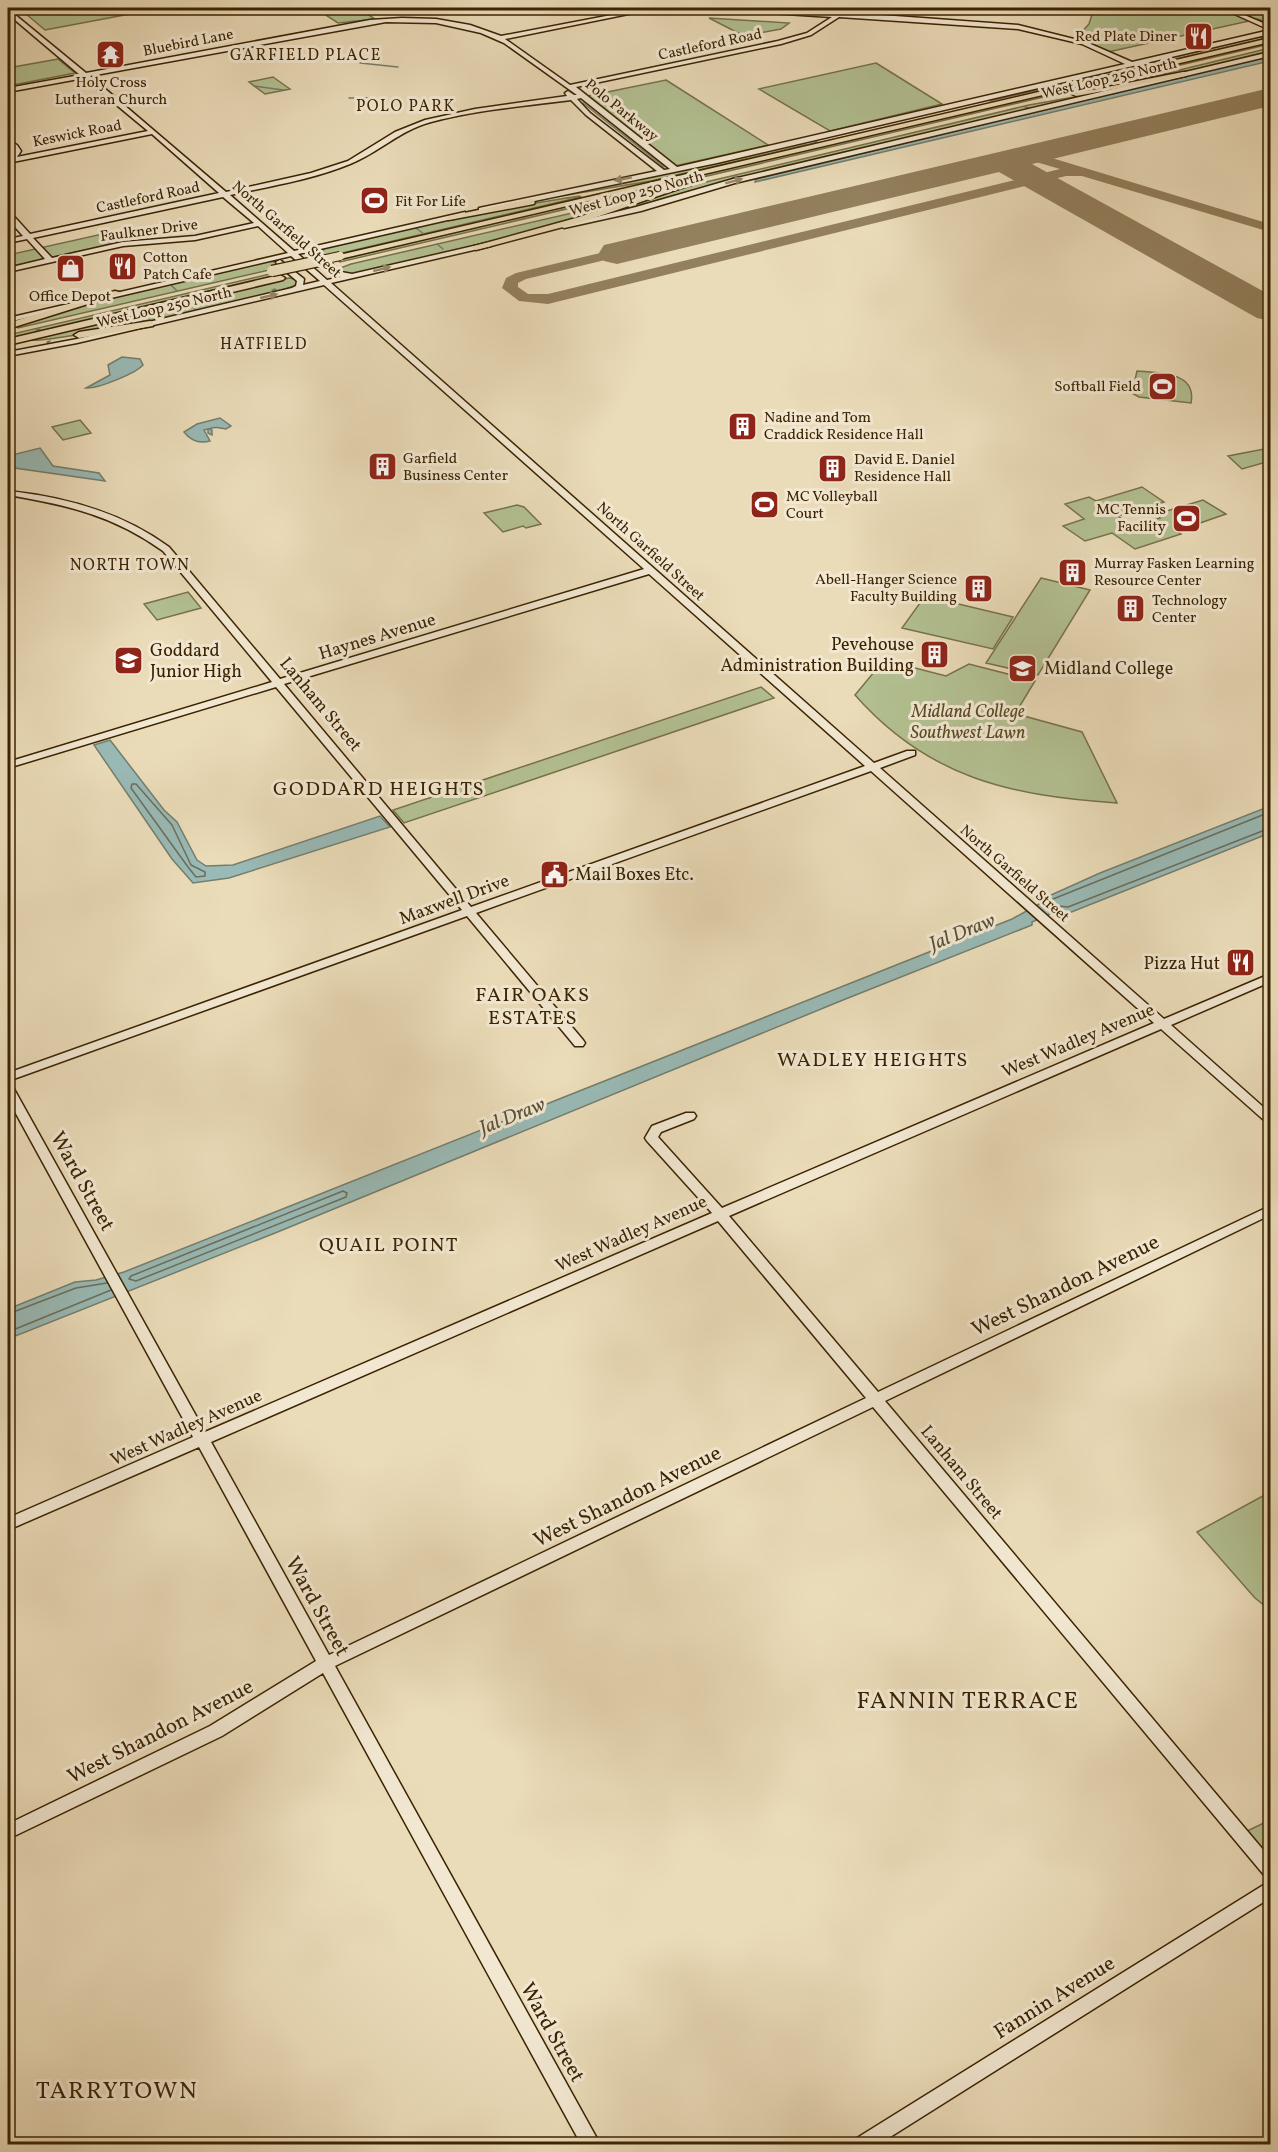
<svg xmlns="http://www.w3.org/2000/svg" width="1278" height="2152" font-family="Vollkorn,serif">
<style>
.green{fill:#b3c192;stroke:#77724a;stroke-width:1.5}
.water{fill:#99bab6;stroke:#737e6e;stroke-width:1.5}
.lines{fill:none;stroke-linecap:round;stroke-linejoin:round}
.shore{stroke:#6a6e5c;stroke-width:1.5}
.stream{stroke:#737e6e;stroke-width:1.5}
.taxiway{fill:#93805d;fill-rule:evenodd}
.runway{fill:#93805d;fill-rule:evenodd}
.secondary-casing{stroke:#3b2301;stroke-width:3}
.highway-casing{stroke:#3b2301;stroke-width:3}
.secondary{fill:#f2e8d2;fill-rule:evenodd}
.highway{fill:#ebdcb9;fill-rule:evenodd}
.highway-bridge-far1-casing{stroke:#3b2301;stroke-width:10;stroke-linecap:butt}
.highway-bridge-casing{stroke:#3b2301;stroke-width:13;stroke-linecap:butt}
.highway-bridge-far1{stroke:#ebdcb9;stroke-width:8}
.highway-bridge{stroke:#ebdcb9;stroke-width:10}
.oneway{fill:#96866a}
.labels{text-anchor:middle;stroke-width:6;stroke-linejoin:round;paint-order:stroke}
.far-poi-label{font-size:15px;fill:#3b2301;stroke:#f2e8d2;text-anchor:start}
.far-street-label{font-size:15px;fill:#3b2301;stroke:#f2e8d2}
.far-neighbourhood-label{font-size:16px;letter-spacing:1.5px;fill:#3b2301;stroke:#f2e8d2}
.street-label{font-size:18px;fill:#3b2301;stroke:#f2e8d2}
.poi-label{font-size:18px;fill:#3b2301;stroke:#f2e8d2;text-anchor:start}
.park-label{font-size:18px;font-style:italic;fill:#594a25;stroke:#f2e8d2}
.neighbourhood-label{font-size:20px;letter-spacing:1.5px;fill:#3b2301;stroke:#f2e8d2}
.water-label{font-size:20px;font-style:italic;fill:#575037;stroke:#f2e8d2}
.near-street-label{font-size:21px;fill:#3b2301;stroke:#f2e8d2}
.near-neighbourhood-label{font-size:24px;letter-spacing:1.5px;fill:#3b2301;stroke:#f2e8d2}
</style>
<rect width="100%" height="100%" fill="#ebdcb9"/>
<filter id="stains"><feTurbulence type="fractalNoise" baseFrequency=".00333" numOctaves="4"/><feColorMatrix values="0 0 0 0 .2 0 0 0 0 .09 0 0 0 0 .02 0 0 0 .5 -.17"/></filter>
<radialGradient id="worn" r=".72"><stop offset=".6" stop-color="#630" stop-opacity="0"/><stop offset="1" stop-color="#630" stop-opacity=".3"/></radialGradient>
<path class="green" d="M19,8H128L135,13L45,30Z
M315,8H358L375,19L338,23Z
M1094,8H1270V24L1258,19L1108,52L1076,38L1089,24Z
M709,18L789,23L781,29L744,36Z
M1258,37L1268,38L1146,66L1141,64Z
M1268,41L1270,44L340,262L336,259Z
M1270,48V51L1151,80L1118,85Z
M58,59L75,73L8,86V68Z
M876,63L942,104L830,131L759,89Z
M1124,67L1129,70L989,101Z
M273,77L290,89L265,94L249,82Z
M666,80L768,145L675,166L588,96Z
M1097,93L727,181L593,218L649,198L706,182L1029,105Z
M802,142L806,145L651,181L531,201Z
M579,196L581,197L325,257L321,253L325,248L492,210Z
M646,196L535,231L354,274H344L335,270L351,264Z
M116,231L126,241L8,267V255Z
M266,261L276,262L278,268L18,328L15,325L93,301Z
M274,273L278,276L8,340V335Z
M289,278L295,279L297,284C280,296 45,345 30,340Z
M1137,371C1160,373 1197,372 1191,403L1139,397L1132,393Z
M80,420L91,433L63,440L52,427Z
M1264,449L1270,455V461L1242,469L1228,456Z
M1142,487L1164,502L1118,516L1133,527L1160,518L1157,514L1203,500L1226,514L1177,531L1181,534L1135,549L1112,533L1085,541L1063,526L1084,519L1065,504L1089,497L1096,501Z
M517,505L524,507L541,524L526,528L523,526L503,532L484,513Z
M1041,578L1090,590L1038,675L986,663Z
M188,592L201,608L157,620L144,604Z
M925,596L1013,617L993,649L902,628Z
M884,660L946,676L969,664L1035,681L1018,709L1024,716L1082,732L1117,803C1011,796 928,778 855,695Z
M761,687L774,698L404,823L393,810Z
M1270,1492V1610L1255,1598L1197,1532Z
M1270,1820V1870L1241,1834Z"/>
<path class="water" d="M1270,56V61L755,182L756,179Z
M122,357L140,359L143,365C136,373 98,389 86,388L110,375L108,365Z
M220,418L231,426L226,429C218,428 217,426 209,429L212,430V435L208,433V429L204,430L210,441C199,444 191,441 184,432L197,424Z
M40,448L53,466L99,473L105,481L8,467V456Z
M110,740L164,810L177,822L197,860L206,866L233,865L380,816L390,827L229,878L193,883L172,859L94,745Z
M1270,806V833L1069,913H1052L1032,922V925L843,1000L280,1231L8,1339V1309L75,1282L96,1280L124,1272L1012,919L1041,903L1042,899L1100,873Z"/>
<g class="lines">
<path class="shore" d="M132,784H136L172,825L191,865L205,872V876L196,877L188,867L131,788Z
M1270,812L1053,899L1049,905L1068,907L1270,828
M343,1191L347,1193L346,1197L136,1281L129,1279L131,1276Z
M8,1314L76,1288L107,1283
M8,1332L111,1290"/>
<path class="stream" d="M1245,57H1248
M360,63L398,67
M1141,64L1146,66L1129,70L1124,67Z
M1147,64L1150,65
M1166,73L1169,74
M254,86L283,90
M349,98H371
M1072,98H1076
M548,103L568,100
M583,103L664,167
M1051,104L1054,103
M1025,107L1031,108L1027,109Z
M910,117L912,118H906Z
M973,122L979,120
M813,140L817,142L806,145L802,142Z
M892,141L900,139
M838,154L845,152
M737,176L739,178H732Z
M566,198H569L570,199Z
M578,204L579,205H575Z
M587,211L588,212H585Z
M416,228L424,234
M437,244L443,249
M252,264L253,265H249Z
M171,285L177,291
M275,289L276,290H272Z
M188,302L195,309
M39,329L40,330H36Z
M50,341L48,343L47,342Z"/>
<path class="taxiway" d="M1017,153L1042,155L1270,224V232L1082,176H1066L548,304L519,301L502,288L506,278L516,273L617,249L624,253L622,256L526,279L518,283V287L528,294H548L1060,169L1036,162L1012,160L1010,157L1012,154Z"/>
<path class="runway" d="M1270,88V106L1032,164L1270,295V321L1257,318L999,172L617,264L604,261L599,253L604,245L617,242Z"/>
<defs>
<path id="secondary" d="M648,8H658L505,39L570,85L778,41L807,33L832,17L725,10L722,8L840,12L1018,25L1086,42L1132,62L1270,30V34L717,163L482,212H479V208L657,171L586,115L571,100C524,106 476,110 431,122C400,130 378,153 350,164C311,180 270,186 230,195L294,251L465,212V216L316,250L341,272L352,274L491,242V246L331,283L874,763L907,751H915V755L880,768L1164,1019L1270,974V982L1171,1025L1270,1113V1123L1266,1122L1161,1029L729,1216L878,1392L1270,1206V1215L885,1401L1270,1858V1878L1264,1875L873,1407L335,1666L600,2144H581L323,1673L222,1736L8,1839V1824L210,1726L316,1661L199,1447L8,1530V1518L193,1437L8,1099V1085L12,1086L14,1089L205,1432L712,1213L647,1141L645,1138L652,1126L686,1113H694L696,1116L694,1119L661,1132L658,1137L722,1208L1154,1023L871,771L476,913L583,1040L585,1043L583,1046H575L467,916L8,1081V1073L462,910L276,687L8,768V762L272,682L163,551C113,515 67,505 8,495V491C66,497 121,512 169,547L280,679L644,569L324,285L77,343L8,356V352L77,339L292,288L296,286L297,281L277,264L276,262L280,260L304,279L303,285L320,281L291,256L8,322V318L288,253L258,226L195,240L123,246L8,272V268L45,259L27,239L8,243V239L23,236L8,219V213H11L30,234L219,193L152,134L8,163V159L15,151L8,144V140L17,145L21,151L17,157L148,131L84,78L8,92V88L80,75L8,14V9L86,73L370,20L402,18L436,19L470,25L501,36ZM839,17L1018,29L1082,44L1125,64L677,167L576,87L781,44L811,35ZM386,22L436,23L481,33L504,43L577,95H574L568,91L565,93L567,96L475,109L425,120L395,132L348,161L311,173L226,192L90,76ZM581,98L670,169L664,170L590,113L577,99ZM223,197L254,223L195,236L123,242L52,258L33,238ZM312,251L336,276L341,277L327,280L298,254ZM649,574L865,766L471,907L284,684ZM718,1221L866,1398L329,1655L211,1442Z
M1221,8H1228L1270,26V30Z
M1270,52V56L735,183L641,211L564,228L560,226L636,207L733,179Z
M1270,1881V1898L879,2144H854L857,2138Z"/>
<path id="highway" d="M1270,38V42L340,259L335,256Z
M1183,72H1186V76L1076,96L1072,94Z
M686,182L693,184L582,222L476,250L471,247L576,218Z
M531,199L535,202L534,204L449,220L445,217Z
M280,275L285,278L283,280L8,345V339Z
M115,291L123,293L8,329V323Z
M150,321L153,322V326L79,338L74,335L79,332Z"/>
</defs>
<use href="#secondary" class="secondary-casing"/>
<use href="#highway" class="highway-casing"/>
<use href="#secondary" class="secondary"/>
<use href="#highway" class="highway"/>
<defs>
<path id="highway-bridge-far1" d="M312,262L340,256"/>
<path id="highway-bridge" d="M272,271L319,261"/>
</defs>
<use href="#highway-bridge-far1" class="highway-bridge-far1-casing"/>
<use href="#highway-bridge" class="highway-bridge-casing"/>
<use href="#highway-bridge-far1" class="highway-bridge-far1"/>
<use href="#highway-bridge" class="highway-bridge"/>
</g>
<defs><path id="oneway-solid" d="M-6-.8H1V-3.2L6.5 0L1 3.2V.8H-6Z" transform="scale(1.5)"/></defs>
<g class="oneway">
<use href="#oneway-solid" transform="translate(623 179) rotate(169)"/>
<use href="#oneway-solid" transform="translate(734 181) rotate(-15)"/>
<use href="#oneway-solid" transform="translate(382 269) rotate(-13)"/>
<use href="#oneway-solid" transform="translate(269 296) rotate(-13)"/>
</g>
<defs>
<symbol id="restaurant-square" viewBox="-11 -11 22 22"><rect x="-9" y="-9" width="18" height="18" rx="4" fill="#8f2418" stroke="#f2e8d2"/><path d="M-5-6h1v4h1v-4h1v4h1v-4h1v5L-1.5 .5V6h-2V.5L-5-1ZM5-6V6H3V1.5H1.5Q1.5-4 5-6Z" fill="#fff"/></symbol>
<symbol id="temple-square" viewBox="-11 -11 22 22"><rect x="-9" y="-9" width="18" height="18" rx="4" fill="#8f2418" stroke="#f2e8d2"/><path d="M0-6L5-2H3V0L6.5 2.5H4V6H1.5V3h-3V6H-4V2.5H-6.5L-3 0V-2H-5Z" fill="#fff"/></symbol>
<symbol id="stadium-square" viewBox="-11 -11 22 22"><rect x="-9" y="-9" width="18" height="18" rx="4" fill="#8f2418" stroke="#f2e8d2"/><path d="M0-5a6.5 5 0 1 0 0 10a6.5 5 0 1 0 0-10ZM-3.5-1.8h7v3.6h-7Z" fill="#fff"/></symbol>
<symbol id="shop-square" viewBox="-11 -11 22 22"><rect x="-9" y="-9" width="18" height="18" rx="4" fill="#8f2418" stroke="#f2e8d2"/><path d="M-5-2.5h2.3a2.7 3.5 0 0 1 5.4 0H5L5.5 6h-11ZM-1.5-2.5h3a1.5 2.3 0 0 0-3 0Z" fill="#fff"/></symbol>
<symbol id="building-square" viewBox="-11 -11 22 22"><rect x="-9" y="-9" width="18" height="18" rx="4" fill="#8f2418" stroke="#f2e8d2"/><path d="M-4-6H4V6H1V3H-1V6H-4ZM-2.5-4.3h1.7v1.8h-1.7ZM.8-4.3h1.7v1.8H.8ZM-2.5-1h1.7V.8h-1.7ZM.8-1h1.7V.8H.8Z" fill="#fff"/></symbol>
<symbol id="school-square" viewBox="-11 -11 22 22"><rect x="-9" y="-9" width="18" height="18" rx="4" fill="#8f2418" stroke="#f2e8d2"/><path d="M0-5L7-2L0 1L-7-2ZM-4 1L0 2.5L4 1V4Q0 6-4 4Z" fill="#fff"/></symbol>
<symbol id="university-square" viewBox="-11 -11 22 22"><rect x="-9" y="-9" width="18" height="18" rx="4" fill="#8f2418" stroke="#f2e8d2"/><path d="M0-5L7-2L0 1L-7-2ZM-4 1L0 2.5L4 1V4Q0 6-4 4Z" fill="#fff"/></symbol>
<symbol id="civic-square" viewBox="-11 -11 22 22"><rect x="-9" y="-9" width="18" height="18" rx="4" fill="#8f2418" stroke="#f2e8d2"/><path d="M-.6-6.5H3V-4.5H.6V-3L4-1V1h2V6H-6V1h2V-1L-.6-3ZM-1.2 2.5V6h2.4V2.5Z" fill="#fff"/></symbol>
</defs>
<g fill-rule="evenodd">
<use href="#restaurant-square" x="1182" y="20" width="33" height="33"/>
<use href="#temple-square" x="94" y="38" width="33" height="33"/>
<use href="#stadium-square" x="358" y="184" width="33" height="33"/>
<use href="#restaurant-square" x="106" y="250" width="33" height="33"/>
<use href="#shop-square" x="54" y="252" width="33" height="33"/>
<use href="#stadium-square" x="1146" y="370" width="33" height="33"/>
<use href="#building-square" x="726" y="410" width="33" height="33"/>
<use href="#building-square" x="366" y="450" width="33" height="33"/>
<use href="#building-square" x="816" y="452" width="33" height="33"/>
<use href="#stadium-square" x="748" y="488" width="33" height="33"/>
<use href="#stadium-square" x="1170" y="502" width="33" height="33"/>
<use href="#building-square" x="1056" y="556" width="33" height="33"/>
<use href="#building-square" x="962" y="572" width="33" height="33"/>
<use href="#building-square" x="1114" y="592" width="33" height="33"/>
<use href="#building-square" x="918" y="638" width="33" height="33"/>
<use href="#school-square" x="112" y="644" width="33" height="33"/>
<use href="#university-square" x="1006" y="652" width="33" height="33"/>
<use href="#civic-square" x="538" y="858" width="33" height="33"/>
<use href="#restaurant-square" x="1224" y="946" width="33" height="33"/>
</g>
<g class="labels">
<g class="far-poi-label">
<text x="1177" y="41" text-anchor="end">Red Plate Diner</text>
<text x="111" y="87" text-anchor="middle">Holy Cross<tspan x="111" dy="17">Lutheran Church</tspan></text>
<text x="395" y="206">Fit For Life</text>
<text x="143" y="262">Cotton<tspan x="143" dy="17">Patch Cafe</tspan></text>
<text x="70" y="301" text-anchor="middle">Office Depot</text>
<text x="1141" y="391" text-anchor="end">Softball Field</text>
<text x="764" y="422">Nadine and Tom<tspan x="764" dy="17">Craddick Residence Hall</tspan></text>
<text x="403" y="463">Garfield<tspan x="403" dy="17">Business Center</tspan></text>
<text x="854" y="464">David E. Daniel<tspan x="854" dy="17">Residence Hall</tspan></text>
<text x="786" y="501">MC Volleyball<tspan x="786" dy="17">Court</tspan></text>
<text x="1166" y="514" text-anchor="end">MC Tennis<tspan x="1166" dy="17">Facility</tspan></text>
<text x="1094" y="568">Murray Fasken Learning<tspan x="1094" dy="17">Resource Center</tspan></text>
<text x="957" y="584" text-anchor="end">Abell-Hanger Science<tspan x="957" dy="17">Faculty Building</tspan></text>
<text x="1152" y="605">Technology<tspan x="1152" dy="17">Center</tspan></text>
</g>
<g class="far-street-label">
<text transform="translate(188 42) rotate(-11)" y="5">Bluebird Lane</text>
<text transform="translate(710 44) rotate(-12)" y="5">Castleford Road</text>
<text transform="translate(1109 78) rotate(-13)" y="5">West Loop 250 North</text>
<text transform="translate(622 110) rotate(39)" y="5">Polo Parkway</text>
<text transform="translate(77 133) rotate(-11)" y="5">Keswick Road</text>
<text transform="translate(636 193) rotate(-15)" y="5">West Loop 250 North</text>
<text transform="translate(148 197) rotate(-12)" y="5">Castleford Road</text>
<text transform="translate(287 229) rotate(41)" y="5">North Garfield Street</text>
<text transform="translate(149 230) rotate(-7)" y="5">Faulkner Drive</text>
<text transform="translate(164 307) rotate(-13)" y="5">West Loop 250 North</text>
<text transform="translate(651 551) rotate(42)" y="5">North Garfield Street</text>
<text transform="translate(1015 873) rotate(41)" y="5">North Garfield Street</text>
</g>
<g class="far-neighbourhood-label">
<text x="306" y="60">GARFIELD PLACE</text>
<text x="406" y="111">POLO PARK</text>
<text x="264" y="349">HATFIELD</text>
<text x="130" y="570">NORTH TOWN</text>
</g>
<g class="street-label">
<text transform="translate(377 636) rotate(-17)" y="6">Haynes Avenue</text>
<text transform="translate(321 704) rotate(50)" y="6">Lanham Street</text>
<text transform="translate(454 899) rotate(-20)" y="6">Maxwell Drive</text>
<text transform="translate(1078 1040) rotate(-23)" y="6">West Wadley Avenue</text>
<text transform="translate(631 1233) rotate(-24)" y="6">West Wadley Avenue</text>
<text transform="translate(186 1427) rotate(-24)" y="6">West Wadley Avenue</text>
<text transform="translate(962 1472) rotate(50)" y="6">Lanham Street</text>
</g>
<g class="poi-label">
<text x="914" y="650" text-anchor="end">Pevehouse<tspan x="914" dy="21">Administration Building</tspan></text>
<text x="150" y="656">Goddard<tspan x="150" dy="21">Junior High</tspan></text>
<text x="1044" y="674">Midland College</text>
<text x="575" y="880">Mail Boxes Etc.</text>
<text x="1220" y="969" text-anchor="end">Pizza Hut</text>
</g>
<g class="park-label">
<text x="968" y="717">Midland College<tspan x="968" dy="21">Southwest Lawn</tspan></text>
</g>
<g class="neighbourhood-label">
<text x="379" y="795">GODDARD HEIGHTS</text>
<text x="533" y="1001">FAIR OAKS<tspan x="533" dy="23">ESTATES</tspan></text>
<text x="873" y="1066">WADLEY HEIGHTS</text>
<text x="389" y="1251">QUAIL POINT</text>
</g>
<g class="water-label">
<text transform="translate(962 931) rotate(-22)" y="7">Jal Draw</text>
<text transform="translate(512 1115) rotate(-22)" y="7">Jal Draw</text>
</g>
<g class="near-street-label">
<text transform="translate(83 1181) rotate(61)" y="7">Ward Street</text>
<text transform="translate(1065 1285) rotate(-26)" y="7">West Shandon Avenue</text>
<text transform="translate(627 1496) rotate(-26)" y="7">West Shandon Avenue</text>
<text transform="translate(318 1606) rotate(61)" y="7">Ward Street</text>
<text transform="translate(160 1731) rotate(-27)" y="7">West Shandon Avenue</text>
<text transform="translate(1054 1997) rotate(-32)" y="7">Fannin Avenue</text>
<text transform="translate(553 2032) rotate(61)" y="7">Ward Street</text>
</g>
<g class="near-neighbourhood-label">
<text x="968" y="1708">FANNIN TERRACE</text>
<text x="117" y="2098">TARRYTOWN</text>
</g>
</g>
<rect width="1278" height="2152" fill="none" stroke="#ebdcb9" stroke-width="30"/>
<rect x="9" y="9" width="1260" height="2134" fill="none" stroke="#3b2301" stroke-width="3"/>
<rect x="15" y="15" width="1248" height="2122" fill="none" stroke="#3b2301" stroke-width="1.5"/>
<rect width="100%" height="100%" filter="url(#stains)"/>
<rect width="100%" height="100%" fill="url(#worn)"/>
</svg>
